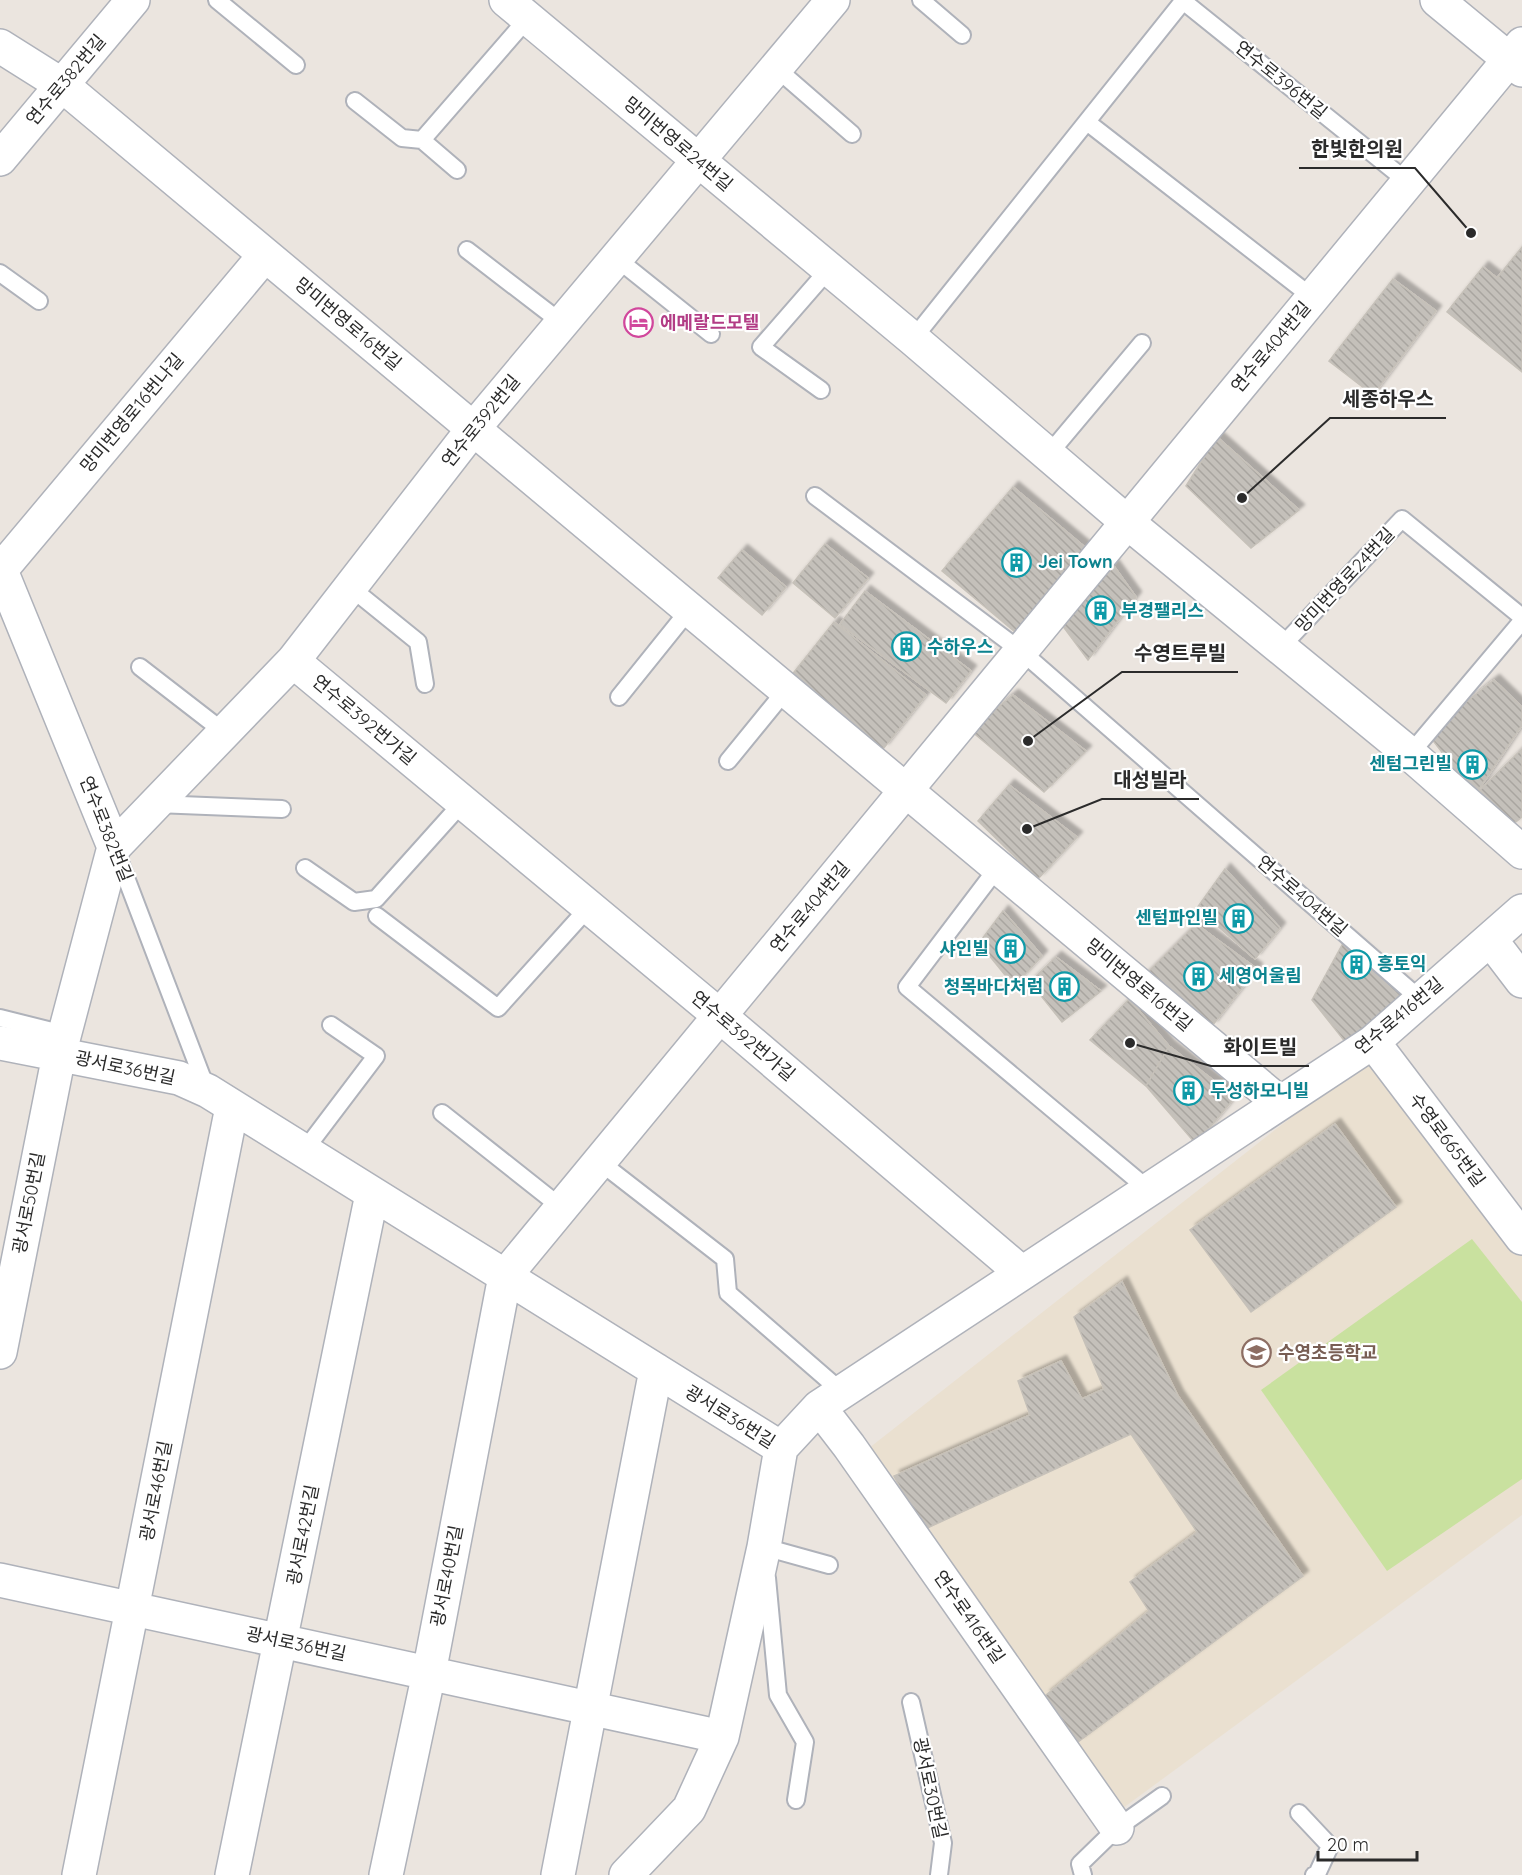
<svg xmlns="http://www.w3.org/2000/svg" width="1522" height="1875" font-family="Quicksand,'Noto Sans KR',sans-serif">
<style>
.education{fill:#eae0d0}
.pitch{fill:#c9e19f}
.building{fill:url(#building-back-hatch);stroke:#c6c1b9;stroke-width:1.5;filter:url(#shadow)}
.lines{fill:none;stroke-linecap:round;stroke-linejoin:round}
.lane-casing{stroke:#afb2ba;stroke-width:20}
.street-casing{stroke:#afb2ba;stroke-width:36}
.lane{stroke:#fff;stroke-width:16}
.street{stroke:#fff;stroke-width:33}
.labels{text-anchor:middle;stroke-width:4.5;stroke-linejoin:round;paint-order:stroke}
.street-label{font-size:18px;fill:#2b2b2b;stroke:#fff}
.hotel-label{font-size:18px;font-weight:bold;fill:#b23c85;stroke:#fff;text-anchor:start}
.culture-label{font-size:18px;font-weight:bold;fill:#0d838f;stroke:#fff;text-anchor:start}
.education-label{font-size:18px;font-weight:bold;fill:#785e54;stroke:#fff;text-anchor:start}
.leader{fill:none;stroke:#2b2b2b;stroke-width:2}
.callout-dot{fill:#2b2b2b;stroke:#fff;stroke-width:2}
.callout-label{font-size:20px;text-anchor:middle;font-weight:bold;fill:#2b2b2b;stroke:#fff;stroke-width:4.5;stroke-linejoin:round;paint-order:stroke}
</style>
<defs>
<pattern id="building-back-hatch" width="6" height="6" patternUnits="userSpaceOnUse" patternTransform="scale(1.5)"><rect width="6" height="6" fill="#c4c0ba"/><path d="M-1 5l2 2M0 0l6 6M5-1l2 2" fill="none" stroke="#a9a5a0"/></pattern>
<filter id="shadow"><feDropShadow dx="5.5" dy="-5.5" stdDeviation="1.5" flood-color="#0004"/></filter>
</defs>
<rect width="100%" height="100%" fill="#ebe5df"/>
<path class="education" d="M1372,1057L1522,1253V1515L1119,1811L864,1452L1280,1126Z"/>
<path class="pitch" d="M1472,1239L1522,1302V1479L1387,1571L1261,1390Z"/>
<path class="building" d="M1522,247V372L1447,312L1483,267L1497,278Z
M1393,279L1436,311L1373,395L1329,361Z
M1217,437L1299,510L1251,548L1186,486Z
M1013,487L1092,553L1021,637L942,571Z
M825,544L868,578L835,618L793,583Z
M742,550L786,587L762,615L718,578Z
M1113,565L1136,597L1088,660L1062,625Z
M865,591L971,671L946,703L840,624Z
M834,622L926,695L883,749L791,676Z
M1494,680L1522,707V725L1475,795L1427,733Z
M1013,695L1086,751L1044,792L970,730Z
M1522,749V817L1512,825L1475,795Z
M1009,785L1077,837L1038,879L978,821Z
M1225,869L1280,928L1255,959L1197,908Z
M1003,911L1042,956L1014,986L979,943Z
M1196,924L1257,969L1212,1026L1137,983Z
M1347,936L1413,993L1350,1048L1312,1000Z
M1056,957L1101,991L1062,1022L1030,982Z
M1129,999L1169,1046L1146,1086L1090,1040Z
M1169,1046L1235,1097L1196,1144L1146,1086Z
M1335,1124L1396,1207L1251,1312L1190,1230Z
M1122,1282L1178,1396L1303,1576L1078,1742L1045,1696L1149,1611L1130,1582L1197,1532L1131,1434L923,1530L894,1476L1030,1415L1018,1381L1061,1361L1082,1399L1104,1389L1074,1317Z"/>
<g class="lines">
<defs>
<path id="lane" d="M217,0L296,65
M921,0L962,35
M1183,1L1408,182
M776,68L852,134
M355,101L402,138L422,140L528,18
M1087,122L1312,297
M422,140L457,170
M467,250L562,323
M616,258L711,334
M0,273L39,301
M913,339L1184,0
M821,390L761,347L829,269
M1048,455L1142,343
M815,496L1021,651L1421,1000
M350,587L418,642L425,684
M1280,648L1402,519L1522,617
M140,667L224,732
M619,697L689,610
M1410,754L1522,621
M728,761L786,690
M156,804L282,809
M117,854L207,1090
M998,867L907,987L1149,1190
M305,868L354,902L376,899L463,802
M377,916L498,1008L589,907
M0,1018L64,1034
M442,1113L562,1208
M304,1151L376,1056L331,1025
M600,1162L725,1259L728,1293L842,1392
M764,1553V1547L829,1565
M767,1578L778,1695L805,1742L796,1800
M911,1702L943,1843L939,1875
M1299,1813L1330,1846L1317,1874L1314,1875
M1083,1875L1080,1864L1117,1828L1162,1796"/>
<path id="street" d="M506,0L913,339L1127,522L1410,754L1522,852
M1437,0L1522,70
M0,46L62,85L1280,1103
M0,159L133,0
M0,568L114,847
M0,571L265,255
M293,661L720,1016L1022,1273
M1490,939L1522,981
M1373,1042L1522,1238
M0,1043L179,1078L208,1091L781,1448
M0,1352L59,1055L114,847L293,661L473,429L833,0
M819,1407L849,1446L1117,1828
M781,1448L819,1407L1373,1042L1522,911
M0,1580L722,1737
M79,1875L232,1107
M232,1875L372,1194
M386,1875L429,1673L505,1276L1522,44
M558,1875L656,1370
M626,1875L689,1809L722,1737L764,1547L781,1448"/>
</defs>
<use href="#lane" class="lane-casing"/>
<use href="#street" class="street-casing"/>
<use href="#lane" class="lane"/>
<use href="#street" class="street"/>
</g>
<defs>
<symbol id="hotel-ring" viewBox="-11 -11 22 22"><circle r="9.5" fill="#fff" stroke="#d1479c" stroke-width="1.5"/><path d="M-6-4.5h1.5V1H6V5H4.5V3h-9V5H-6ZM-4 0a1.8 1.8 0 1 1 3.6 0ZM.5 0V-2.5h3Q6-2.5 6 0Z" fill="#d1479c"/></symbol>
<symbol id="building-ring" viewBox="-11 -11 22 22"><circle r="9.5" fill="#fff" stroke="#0f9aa8" stroke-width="1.5"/><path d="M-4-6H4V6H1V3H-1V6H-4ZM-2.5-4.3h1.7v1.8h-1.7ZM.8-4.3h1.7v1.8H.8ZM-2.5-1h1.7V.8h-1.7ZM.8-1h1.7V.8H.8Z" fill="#0f9aa8"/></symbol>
<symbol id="school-ring" viewBox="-11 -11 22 22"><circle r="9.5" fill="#fff" stroke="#8d6e63" stroke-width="1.5"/><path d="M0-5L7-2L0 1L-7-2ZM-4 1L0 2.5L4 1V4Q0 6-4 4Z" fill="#8d6e63"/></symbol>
</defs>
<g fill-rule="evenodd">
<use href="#hotel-ring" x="622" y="306" width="33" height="33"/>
<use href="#building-ring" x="1000" y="546" width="33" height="33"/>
<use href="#building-ring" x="1084" y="594" width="33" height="33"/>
<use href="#building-ring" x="890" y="630" width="33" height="33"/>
<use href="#building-ring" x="1456" y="748" width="33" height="33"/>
<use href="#building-ring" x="1222" y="902" width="33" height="33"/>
<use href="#building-ring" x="994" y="932" width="33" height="33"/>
<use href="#building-ring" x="1340" y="948" width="33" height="33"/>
<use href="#building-ring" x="1182" y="960" width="33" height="33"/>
<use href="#building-ring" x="1048" y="970" width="33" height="33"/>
<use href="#building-ring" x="1172" y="1074" width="33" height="33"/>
<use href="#school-ring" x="1240" y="1336" width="33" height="33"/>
</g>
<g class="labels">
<g class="street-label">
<text transform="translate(66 80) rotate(-50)" y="6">연수로382번길</text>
<text transform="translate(1281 80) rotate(39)" y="6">연수로396번길</text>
<text transform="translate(678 144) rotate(40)" y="6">망미번영로24번길</text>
<text transform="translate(348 324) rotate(40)" y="6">망미번영로16번길</text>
<text transform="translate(1271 347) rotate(-50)" y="6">연수로404번길</text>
<text transform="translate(132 413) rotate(-50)" y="6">망미번영로16번나길</text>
<text transform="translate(481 421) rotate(-51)" y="6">연수로392번길</text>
<text transform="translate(1345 580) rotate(-47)" y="6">망미번영로24번길</text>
<text transform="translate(364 720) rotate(40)" y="6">연수로392번가길</text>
<text transform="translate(106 829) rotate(68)" y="6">연수로382번길</text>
<text transform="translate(1302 896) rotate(41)" y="6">연수로404번길</text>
<text transform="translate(810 907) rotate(-50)" y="6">연수로404번길</text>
<text transform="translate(1139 985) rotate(40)" y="6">망미번영로16번길</text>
<text transform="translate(1399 1016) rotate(-40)" y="6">연수로416번길</text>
<text transform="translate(743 1036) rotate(40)" y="6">연수로392번가길</text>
<text transform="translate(125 1068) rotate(12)" y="6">광서로36번길</text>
<text transform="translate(1447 1140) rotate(53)" y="6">수영로665번길</text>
<text transform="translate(29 1203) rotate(-79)" y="6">광서로50번길</text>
<text transform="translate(730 1417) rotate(32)" y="6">광서로36번길</text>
<text transform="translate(156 1491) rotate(-79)" y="6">광서로46번길</text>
<text transform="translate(303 1535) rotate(-79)" y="6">광서로42번길</text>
<text transform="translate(447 1576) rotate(-79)" y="6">광서로40번길</text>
<text transform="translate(969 1617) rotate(55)" y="6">연수로416번길</text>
<text transform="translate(296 1644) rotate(12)" y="6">광서로36번길</text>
<text transform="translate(930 1788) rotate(78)" y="6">광서로30번길</text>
</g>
<g class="hotel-label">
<text x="660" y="329">에메랄드모텔</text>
</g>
<g class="culture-label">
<text x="1038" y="568">Jei Town</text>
<text x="1121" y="617">부경팰리스</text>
<text x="927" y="653">수하우스</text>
<text x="1452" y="770" text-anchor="end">센텀그린빌</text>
<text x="1218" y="924" text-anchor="end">센텀파인빌</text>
<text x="989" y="955" text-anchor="end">샤인빌</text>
<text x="1377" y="970">흥토익</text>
<text x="1219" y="982">세영어울림</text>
<text x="1043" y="993" text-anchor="end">청목바다처럼</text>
<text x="1210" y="1097">두성하모니빌</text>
</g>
<g class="education-label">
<text x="1278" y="1359">수영초등학교</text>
</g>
</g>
<path class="leader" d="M1471 233L1415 168H1299M1242 498L1330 418H1446M1028 741L1122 672H1238M1027 829L1102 799H1199M1130 1043L1211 1066H1309"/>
<g class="callout-dot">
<circle cx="1471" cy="233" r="6"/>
<circle cx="1242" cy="498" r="6"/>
<circle cx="1028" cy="741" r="6"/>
<circle cx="1027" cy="829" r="6"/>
<circle cx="1130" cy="1043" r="6"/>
</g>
<g class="callout-label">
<text x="1357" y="156">한빛한의원</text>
<text x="1388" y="406">세종하우스</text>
<text x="1180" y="660">수영트루빌</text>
<text x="1150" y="787">대성빌라</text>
<text x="1260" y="1054">화이트빌</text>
</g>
<path d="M1318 1851v9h99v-9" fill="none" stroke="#2b2b2b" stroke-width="3"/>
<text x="1327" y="1851" font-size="18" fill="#2b2b2b" stroke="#ffffff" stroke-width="4.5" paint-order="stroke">20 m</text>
</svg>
